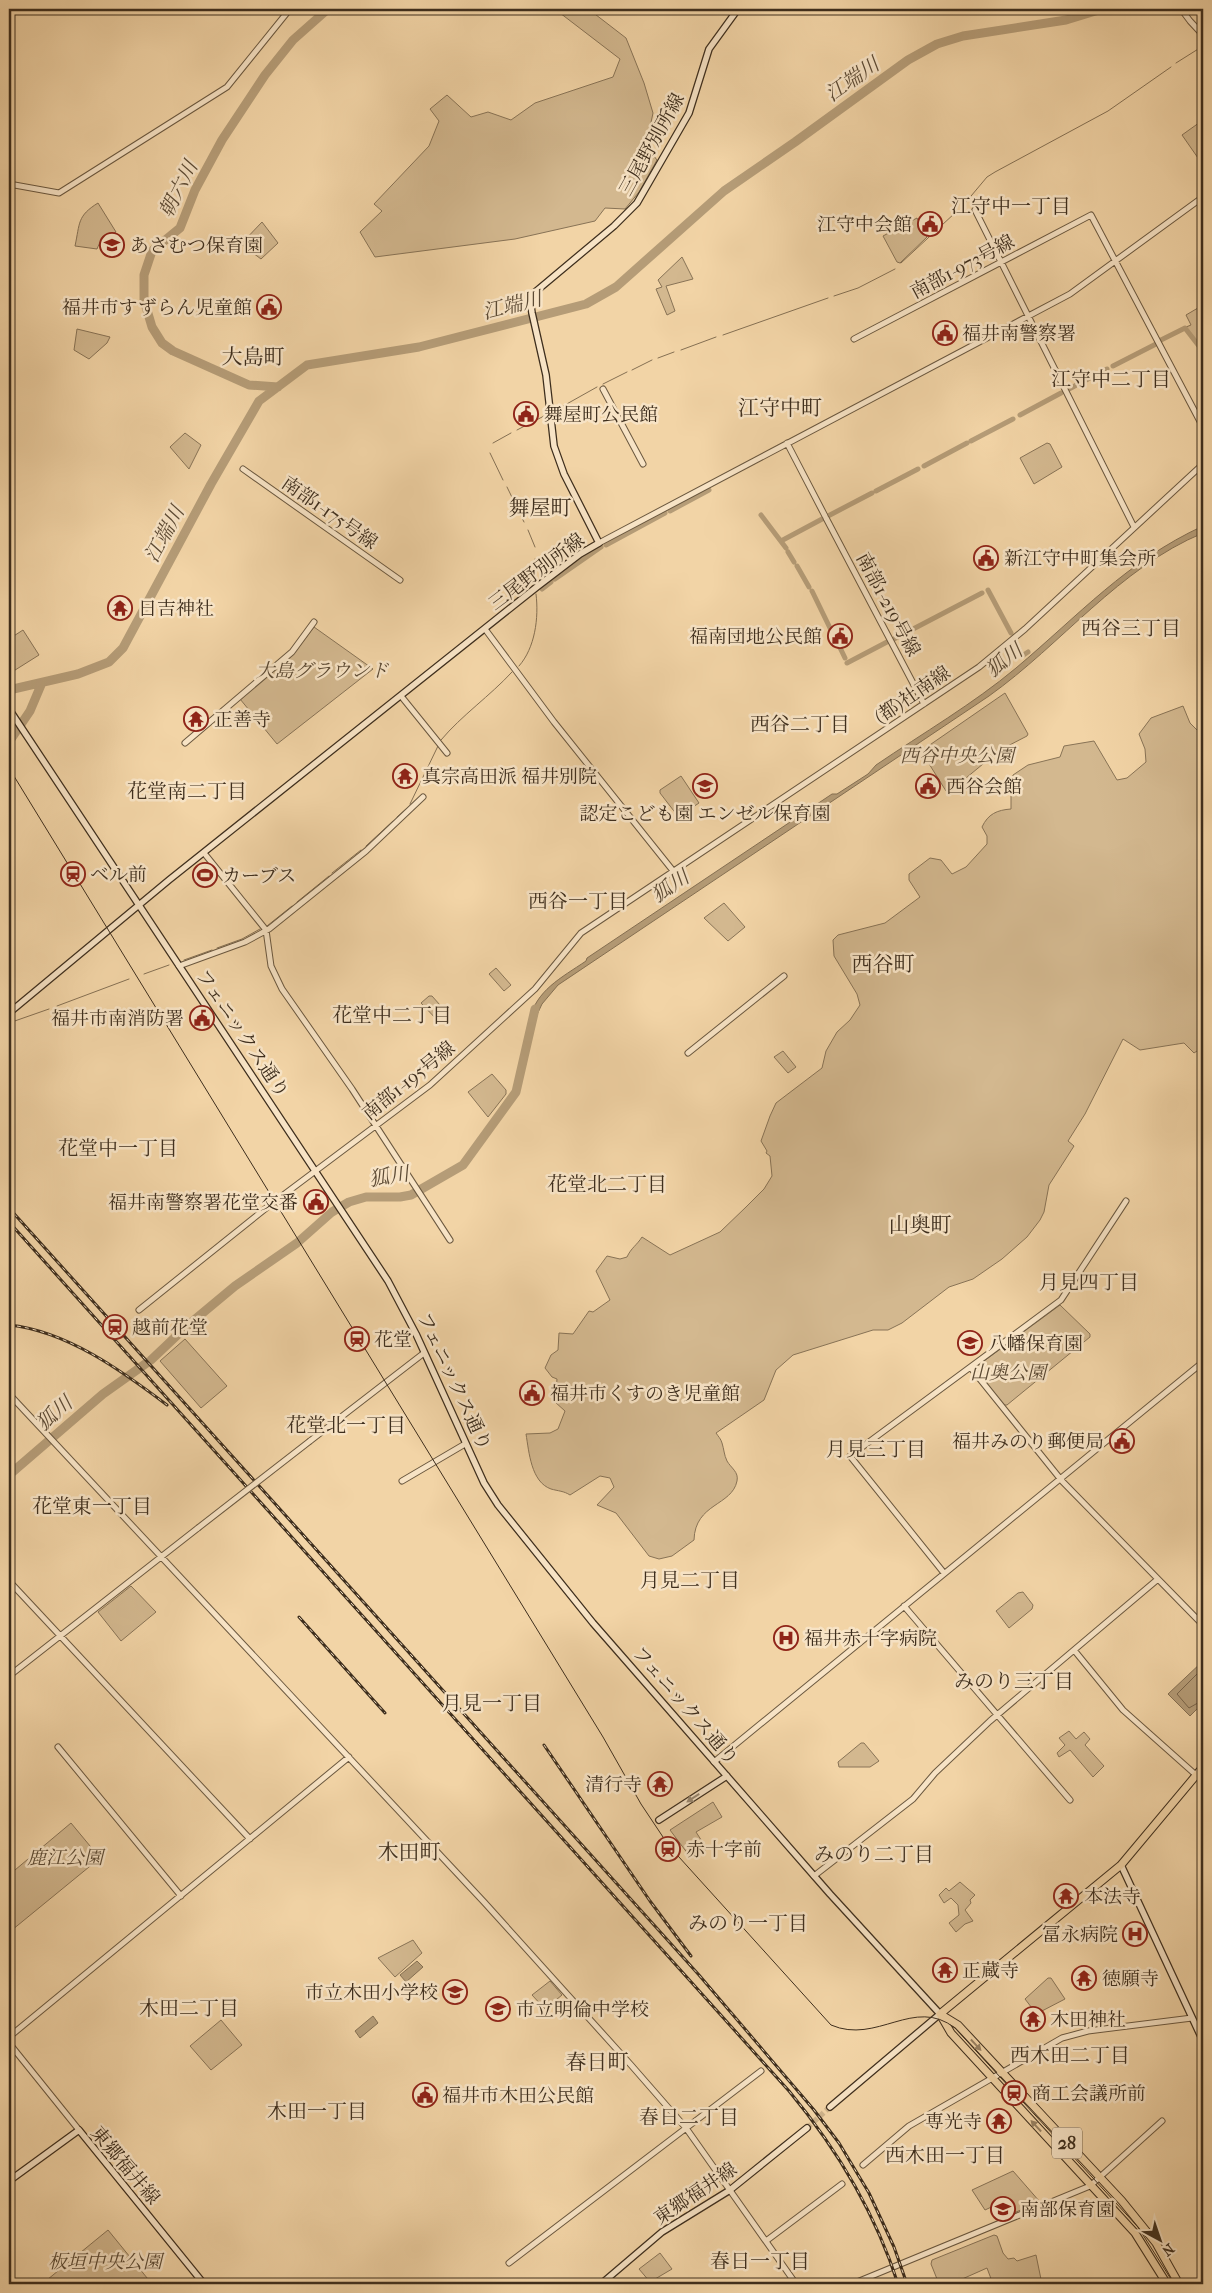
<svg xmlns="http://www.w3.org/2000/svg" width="1212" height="2293" font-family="'IM FELL French Canon','Noto Serif JP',serif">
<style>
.green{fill:#d3b88f;stroke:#887356}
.water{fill:#b59c77;stroke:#857053}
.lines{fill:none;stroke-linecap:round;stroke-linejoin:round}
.shore{stroke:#7a654a;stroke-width:1}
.stream{stroke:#857053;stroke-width:1}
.canal{stroke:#b59c77;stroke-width:5}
.river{stroke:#b59c77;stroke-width:9}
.secondary-tunnel{stroke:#ceb38b;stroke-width:5.5;stroke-dasharray:5.5 3;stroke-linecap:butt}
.tertiary-casing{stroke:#6b583f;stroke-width:7}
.secondary-casing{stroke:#3e2e1d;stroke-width:8}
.primary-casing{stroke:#3e2e1d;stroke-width:9}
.tertiary{stroke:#f7e3c5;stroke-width:5}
.secondary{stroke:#f7e3c5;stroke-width:5.5}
.primary{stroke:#f2d4a6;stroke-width:7}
.tram{stroke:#3e2e1d;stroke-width:1}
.rail-casing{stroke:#3e2e1d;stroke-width:3}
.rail{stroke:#f7e3c5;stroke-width:1;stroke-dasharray:4;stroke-linecap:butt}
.tertiary-bridge-casing{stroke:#6b583f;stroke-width:7;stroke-linecap:butt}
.tertiary-bridge{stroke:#f7e3c5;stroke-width:5}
.oneway{fill:#9a8871}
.oneway2{fill:#988162}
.labels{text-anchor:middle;stroke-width:5;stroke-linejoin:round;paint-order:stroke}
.shield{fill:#f7e3c5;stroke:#76644f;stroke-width:1}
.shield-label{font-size:18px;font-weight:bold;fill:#3e2e1d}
.street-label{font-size:19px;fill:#3e2e1d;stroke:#f7e3c5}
.poi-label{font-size:19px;fill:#3e2e1d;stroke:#f7e3c5;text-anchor:start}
.park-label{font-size:19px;font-style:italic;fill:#5c4a34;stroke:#f7e3c5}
.water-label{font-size:20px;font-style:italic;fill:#5c4a34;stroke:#f7e3c5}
.neighbourhood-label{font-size:20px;fill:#3e2e1d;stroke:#f7e3c5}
.quarter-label{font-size:21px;fill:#3e2e1d;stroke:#f7e3c5}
</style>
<rect width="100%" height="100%" fill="#f2d4a6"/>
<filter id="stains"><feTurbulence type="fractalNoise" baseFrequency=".004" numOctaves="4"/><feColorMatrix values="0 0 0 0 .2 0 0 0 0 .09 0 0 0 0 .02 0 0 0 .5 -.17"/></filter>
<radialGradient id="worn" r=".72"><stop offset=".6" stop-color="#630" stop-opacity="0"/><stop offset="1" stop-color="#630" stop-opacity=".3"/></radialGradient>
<path class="green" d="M591,11L626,38L644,83L653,113L646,146L657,160L639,192L625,209L605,208L595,221L515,239L375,257L360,232L382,211L374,204L429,146L439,121L430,109L447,95L471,117L488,112L511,120L535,103L613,77L620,59L560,13Z
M1203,120V156L1198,158L1182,135Z
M98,203L116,232L100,242L97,249L75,246C80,223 77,216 98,203Z
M917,218L927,237L900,263L897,262L883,236Z
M262,222L278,243L261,259L241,244Z
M682,257L693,279L666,286L675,311L667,315L656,289L662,287L658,280Z
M1203,305V349L1186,327L1191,325L1186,315Z
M77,329L110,337L107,343L89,359L74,350Z
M185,433L201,445L189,469L170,447Z
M1047,443L1050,444L1062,467L1034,484L1020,458Z
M314,627L373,669L277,744L240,699L294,653Z
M23,630L39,655L12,672L9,668V639Z
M1005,693L1028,734L1027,736L1000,750L949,792L946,791L921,751Z
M1183,706L1190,723L1203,736V1047L1194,1053L1184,1043L1140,1050L1123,1039L1085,1114L1068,1141L1074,1146L1049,1185L1044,1212L1040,1220L1027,1237L1002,1259L973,1279L949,1287L902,1323L888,1330H873L793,1355L776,1370L764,1400L716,1433C718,1436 721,1439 722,1443C724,1449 724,1455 727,1461C731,1468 739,1472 737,1481C732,1506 695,1503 694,1540L672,1556L659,1559L649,1556L616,1513L597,1505L614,1487L610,1478L600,1476L570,1495C564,1491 558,1491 551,1489C531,1482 529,1452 526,1434L550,1433L558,1429L565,1411L555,1402L557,1379L552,1377L545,1368L551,1355L558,1350L559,1333L573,1334L589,1311L593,1312L610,1300L596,1271L607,1256L620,1259L627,1257C631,1248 637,1245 642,1237L670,1255L720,1232L746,1207L764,1189L772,1176L770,1156L766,1153L767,1151L761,1141L770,1116L776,1103L822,1068L826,1051L837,1032L850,1020L860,1005L857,994L834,956L833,940L838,935L885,923L920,897L909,880V874L930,858L941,860L952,874L966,867L987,844V836L982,827C988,814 997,810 1011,809V791L1013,775L1028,765L1060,757L1064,746L1094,741L1117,780L1127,778L1146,762L1145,749L1139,734L1151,718Z
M681,776L699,803L681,815H677L660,793V790Z
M724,903L745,927L728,941L704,918Z
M496,968L511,985L504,991L489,974Z
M429,996H432L448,1014L439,1022L421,1003Z
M783,1051L796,1067L788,1073L774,1057Z
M492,1074L506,1090V1094L488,1117L468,1092Z
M1060,1305L1090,1334V1337L1007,1405H1004L975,1369L976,1367Z
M185,1339L227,1386L201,1408L160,1361Z
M131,1586L156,1612L121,1641L98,1612Z
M1023,1592L1033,1605L1032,1609L1009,1628L996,1611L1018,1593Z
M1069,1731L1076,1739L1084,1732L1090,1739L1085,1745L1104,1766L1093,1777L1070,1750L1059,1757L1057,1753L1065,1745L1059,1738Z
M861,1743H864L879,1761L870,1767H839L838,1762Z
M713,1802L722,1817L696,1832L707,1849L691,1858L670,1830Z
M71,1823L100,1858L12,1930L9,1925V1875Z
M960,1882L975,1895L970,1900L971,1903L965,1910L973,1921L965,1924L956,1932L949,1923L959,1915L958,1905L951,1898L944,1903L939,1895L946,1888L949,1891Z
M413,1940L422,1953L395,1977L378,1958Z
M1048,1978H1051L1065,1999L1040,2012H1035L1025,1999Z
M550,1981L562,1995L545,2009L532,1995Z
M221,2020L242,2045L211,2070L190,2046Z
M1013,2171L1040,2202L1009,2215L1004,2201L985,2210L972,2190Z
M108,2230L152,2284H42Z
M994,2235L997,2236L1003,2253L1008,2259L1014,2258L1017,2261L1036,2255L1042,2284H993L987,2268L951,2284H939L931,2264L932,2260Z
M660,2253L672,2269L650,2282L639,2269Z"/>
<path class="water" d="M1203,526V533C1119,568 1062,644 989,696L558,985L542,1004L534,1021H529C536,990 561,978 586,961L587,958L832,794H837L868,774L876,765C923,733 973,704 1016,668C1079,615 1127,561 1203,526Z
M1203,1661V1703L1190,1716L1168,1694Z
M417,1961L423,1967L406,1982L400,1975Z
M373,2016L378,2023L360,2038L355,2031Z"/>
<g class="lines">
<path class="shore" d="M1203,1668L1177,1694L1189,1708L1203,1700"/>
<path class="stream" d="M1176,63L1203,46
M961,208L987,177L995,172L1108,111L1171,67
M901,263L955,213
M834,296L858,288L895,269
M723,335L828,298
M681,350L716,337
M658,358L674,352
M632,370L652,360
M603,384L627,372
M556,410L597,387
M517,430L546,415
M493,443L511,433
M490,453L503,480
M507,487L524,522
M528,530L535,547
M535,583V559
M519,666C535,648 539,618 536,594
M441,740C462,715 490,696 512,672
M410,804L438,746
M397,817L406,809
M366,846L393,821
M332,873L361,850
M297,902L329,876
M267,926L292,906
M217,948L242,939L260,929
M184,960L212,950
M144,974L169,965
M57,1006L129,979
M9,1023L49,1009"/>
<path class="canal" d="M1161,340L1185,328L1202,350
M1113,366L1156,344
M1069,389L1107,369
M1020,415L1061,393
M971,441L1013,419
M924,466L967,443
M876,491L918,469
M670,511L709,490
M761,515L786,548
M828,516L872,493
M781,541L824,518
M606,545L665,513
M788,552L794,562
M797,566L809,587
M555,579L601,547
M542,589L551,582
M988,590L1011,633
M812,591L830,628
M832,631L845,658
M894,639L982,593
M1016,643L1022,656L1028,652
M847,663L887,642"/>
<path class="river" d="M278,387L249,385L173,351L162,343L152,327L144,300V275L152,251L180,228L195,190L222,140L265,75L293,40L328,9
M9,690L78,674L109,662L123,648L211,484L259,401L307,365L419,347L586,304L616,287L724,191L795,142L908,60L937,44L963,36L1066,20L1102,9
M9,742L30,711L41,685
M151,1360L187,1326L235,1286L297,1243L332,1212L349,1202L366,1197H400L411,1195L463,1165L516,1092L535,1009
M9,1475L103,1394L148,1362"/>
<path class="secondary-tunnel" d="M807,2128L830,2107"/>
<defs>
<path id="tertiary" d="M1181,9L1190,21L1203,35
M9,184L59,193L227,87L290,9
M975,210L1134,527
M854,339L1091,215L1203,427
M603,389L643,464
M787,443L825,516
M243,469L400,580
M826,518L924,704
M599,543L1070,294L1203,197
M485,629L554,722L674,872
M401,696L447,753
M185,743L292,652L314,622
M204,853L266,930L271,966L282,989L352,1089L450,1240
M179,966L245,942L269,929L366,851L423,797
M688,1053L784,976
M139,1310L270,1205L430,1085L535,989L581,933L979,667L1025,629L1203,464
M971,1368L1062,1481L1203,1625
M9,1394L484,1902L631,2065L686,2128L796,2284
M310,1441L424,1353
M402,1481L465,1444
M944,1573L850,1456L1061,1300L1126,1201
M9,1581L250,1839
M904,1606L1070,1800
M1074,1650L1123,1710L1196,1775
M9,1676L198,1528
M58,1747L181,1896
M714,1762L1203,1362
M814,1876L913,1799L935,1773L990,1721L1158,1579
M9,2037L349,1757
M9,2043L79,2130
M863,2165L909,2126L1062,2038L1088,2031L1192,2018
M766,2241L842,2184
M509,2263L761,2071
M852,2284L1090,2186L1162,2121"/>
<path id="secondary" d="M9,709L388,1281L416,1334L484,1483L498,1505L593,1623L830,1894L940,2014L830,2107
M9,1013L169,880L538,586L580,554L599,543L564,474L554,446L546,375L532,313L531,306L534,293L614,226L637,203L689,113L709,49L738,9
M659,1820L727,1776
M1121,1865L1203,2041
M9,2181L79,2130L204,2284
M601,2284L662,2232L730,2190L807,2128"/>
<path id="primary" d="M940,2014L958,2025L1122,2201L1156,2243L1179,2284
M940,2014L1121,1865L1203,1767
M940,2014L951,2033L1135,2233L1167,2284"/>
</defs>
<use href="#tertiary" class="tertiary-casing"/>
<use href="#secondary" class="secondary-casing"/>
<use href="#primary" class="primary-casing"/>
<use href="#tertiary" class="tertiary"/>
<use href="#secondary" class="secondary"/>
<use href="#primary" class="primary"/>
<path class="tram" d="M9,768L603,1737L641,1804L669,1846L831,2025C877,2045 914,1996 955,2028L1138,2227L1174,2284"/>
<defs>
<path id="rail" d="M9,1208L699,1975L814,2110L839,2143L869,2193L894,2247L907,2284
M9,1222L789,2091C837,2149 875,2212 898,2284
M9,1325C67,1331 122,1371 167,1405
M299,1617L385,1713
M544,1745L650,1901L691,1956"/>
</defs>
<use href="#rail" class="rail-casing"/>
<use href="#rail" class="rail"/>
<defs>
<path id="tertiary-bridge" d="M198,1528L310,1441"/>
</defs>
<use href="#tertiary-bridge" class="tertiary-bridge-casing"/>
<use href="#tertiary-bridge" class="tertiary-bridge"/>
</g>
<defs><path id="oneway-solid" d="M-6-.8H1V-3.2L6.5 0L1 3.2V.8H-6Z" transform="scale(1.25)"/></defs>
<use class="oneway" href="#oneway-solid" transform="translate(693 1798) rotate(147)"/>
<g class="oneway2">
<use href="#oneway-solid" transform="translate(976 2045) rotate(47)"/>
<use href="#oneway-solid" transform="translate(1036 2126) rotate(-133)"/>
</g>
<defs>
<symbol id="civic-ring" viewBox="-11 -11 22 22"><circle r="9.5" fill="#f7e3c5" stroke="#8f2418" stroke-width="1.5"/><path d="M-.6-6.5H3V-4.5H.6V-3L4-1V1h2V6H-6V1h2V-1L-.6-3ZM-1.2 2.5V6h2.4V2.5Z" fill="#8f2418"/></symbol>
<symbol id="school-ring" viewBox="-11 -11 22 22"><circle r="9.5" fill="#f7e3c5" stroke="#8f2418" stroke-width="1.5"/><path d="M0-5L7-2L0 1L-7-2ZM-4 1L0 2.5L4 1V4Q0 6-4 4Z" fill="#8f2418"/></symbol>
<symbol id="temple-ring" viewBox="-11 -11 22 22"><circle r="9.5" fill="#f7e3c5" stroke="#8f2418" stroke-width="1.5"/><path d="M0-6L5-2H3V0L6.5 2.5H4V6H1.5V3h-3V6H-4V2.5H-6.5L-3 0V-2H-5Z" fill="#8f2418"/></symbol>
<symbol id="station-ring" viewBox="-11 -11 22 22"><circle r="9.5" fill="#f7e3c5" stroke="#8f2418" stroke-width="1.5"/><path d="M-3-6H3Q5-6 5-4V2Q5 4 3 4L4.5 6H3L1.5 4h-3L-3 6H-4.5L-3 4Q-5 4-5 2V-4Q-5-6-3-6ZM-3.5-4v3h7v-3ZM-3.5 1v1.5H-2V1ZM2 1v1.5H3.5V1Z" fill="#8f2418"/></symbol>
<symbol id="stadium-ring" viewBox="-11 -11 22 22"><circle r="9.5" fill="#f7e3c5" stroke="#8f2418" stroke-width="1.5"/><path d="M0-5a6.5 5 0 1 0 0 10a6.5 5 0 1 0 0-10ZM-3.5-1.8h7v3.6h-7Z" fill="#8f2418"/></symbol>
<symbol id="hospital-ring" viewBox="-11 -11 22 22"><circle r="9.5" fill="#f7e3c5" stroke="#8f2418" stroke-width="1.5"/><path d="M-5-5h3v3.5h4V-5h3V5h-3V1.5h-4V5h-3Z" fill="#8f2418"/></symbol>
</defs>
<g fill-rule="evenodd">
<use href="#civic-ring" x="916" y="210" width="28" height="28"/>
<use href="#school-ring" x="98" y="231" width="28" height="28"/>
<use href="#civic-ring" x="255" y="293" width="28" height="28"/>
<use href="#civic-ring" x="931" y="319" width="28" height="28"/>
<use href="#civic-ring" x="512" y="400" width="28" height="28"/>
<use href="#civic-ring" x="972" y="544" width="28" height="28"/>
<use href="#temple-ring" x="106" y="594" width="28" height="28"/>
<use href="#civic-ring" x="826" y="622" width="28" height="28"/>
<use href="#temple-ring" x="182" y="705" width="28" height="28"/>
<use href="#temple-ring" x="391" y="762" width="28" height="28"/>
<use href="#school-ring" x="691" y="772" width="28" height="28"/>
<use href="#civic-ring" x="914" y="772" width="28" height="28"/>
<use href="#station-ring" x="59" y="860" width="28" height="28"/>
<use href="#stadium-ring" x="191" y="861" width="28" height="28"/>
<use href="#civic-ring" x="188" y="1004" width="28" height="28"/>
<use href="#civic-ring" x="302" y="1188" width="28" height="28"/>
<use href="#station-ring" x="101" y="1313" width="28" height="28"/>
<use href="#station-ring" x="343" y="1325" width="28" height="28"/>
<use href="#school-ring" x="956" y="1329" width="28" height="28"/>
<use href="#civic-ring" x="518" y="1379" width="28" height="28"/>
<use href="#civic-ring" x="1108" y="1427" width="28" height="28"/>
<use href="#hospital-ring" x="772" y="1624" width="28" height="28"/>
<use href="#temple-ring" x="646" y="1770" width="28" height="28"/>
<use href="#station-ring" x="654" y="1835" width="28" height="28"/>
<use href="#temple-ring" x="1052" y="1882" width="28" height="28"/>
<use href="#hospital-ring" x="1121" y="1920" width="28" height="28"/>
<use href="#temple-ring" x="931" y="1956" width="28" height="28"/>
<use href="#temple-ring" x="1070" y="1964" width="28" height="28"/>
<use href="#school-ring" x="441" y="1978" width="28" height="28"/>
<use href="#school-ring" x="484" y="1995" width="28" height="28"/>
<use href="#temple-ring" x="1019" y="2005" width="28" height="28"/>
<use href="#station-ring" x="1000" y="2079" width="28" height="28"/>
<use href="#civic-ring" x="411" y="2081" width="28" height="28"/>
<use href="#temple-ring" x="985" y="2107" width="28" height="28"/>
<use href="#school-ring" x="989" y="2195" width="28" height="28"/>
</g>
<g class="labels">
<rect class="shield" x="1052" y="2127.5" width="30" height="31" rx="4"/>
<g class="shield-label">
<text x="1067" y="2149">28</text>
</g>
<g class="street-label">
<text transform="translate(651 144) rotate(-61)" y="7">三尾野別所線</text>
<text transform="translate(962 266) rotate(-28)" y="7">南部1-973号線</text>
<text transform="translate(330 512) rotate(35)" y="7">南部1-175号線</text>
<text transform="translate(536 571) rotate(-37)" y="7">三尾野別所線</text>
<text transform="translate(889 604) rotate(62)" y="7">南部1-219号線</text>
<text transform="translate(912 694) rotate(-34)" y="7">(都)社南線</text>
<text transform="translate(243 1033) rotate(56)" y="7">フェニックス通り</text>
<text transform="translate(408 1080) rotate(-39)" y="7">南部1-195号線</text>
<text transform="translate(455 1381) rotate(65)" y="7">フェニックス通り</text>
<text transform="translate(686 1705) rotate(49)" y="7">フェニックス通り</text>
<text transform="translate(126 2165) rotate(50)" y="7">東郷福井線</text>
<text transform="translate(695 2193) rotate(-34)" y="7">東郷福井線</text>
</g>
<g class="poi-label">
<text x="912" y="231" text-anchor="end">江守中会館</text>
<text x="130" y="252">あさむつ保育園</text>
<text x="252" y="314" text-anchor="end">福井市すずらん児童館</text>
<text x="962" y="340">福井南警察署</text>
<text x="544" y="421">舞屋町公民館</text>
<text x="1004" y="565">新江守中町集会所</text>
<text x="138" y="615">日吉神社</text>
<text x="822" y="643" text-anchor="end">福南団地公民館</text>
<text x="214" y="726">正善寺</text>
<text x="422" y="783">真宗高田派 福井別院</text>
<text x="946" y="793">西谷会館</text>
<text x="705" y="820" text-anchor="middle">認定こども園 エンゼル保育園</text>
<text x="90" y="881">ベル前</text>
<text x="222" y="882">カーブス</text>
<text x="184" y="1025" text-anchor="end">福井市南消防署</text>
<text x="298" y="1209" text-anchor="end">福井南警察署花堂交番</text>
<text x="132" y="1334">越前花堂</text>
<text x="374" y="1346">花堂</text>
<text x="988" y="1350">八幡保育園</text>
<text x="550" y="1400">福井市くすのき児童館</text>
<text x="1104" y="1448" text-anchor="end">福井みのり郵便局</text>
<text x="804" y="1645">福井赤十字病院</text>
<text x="642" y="1791" text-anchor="end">清行寺</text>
<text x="686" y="1856">赤十字前</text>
<text x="1084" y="1903">本法寺</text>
<text x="1118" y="1941" text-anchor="end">冨永病院</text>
<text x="962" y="1977">正蔵寺</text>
<text x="1102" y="1985">徳願寺</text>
<text x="438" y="1999" text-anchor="end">市立木田小学校</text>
<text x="516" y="2016">市立明倫中学校</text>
<text x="1050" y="2026">木田神社</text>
<text x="1032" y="2100">商工会議所前</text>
<text x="442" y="2102">福井市木田公民館</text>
<text x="982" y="2128" text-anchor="end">専光寺</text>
<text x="1020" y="2216">南部保育園</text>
</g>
<g class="park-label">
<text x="322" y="677">大島グラウンド</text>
<text x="957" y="762">西谷中央公園</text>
<text x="1008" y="1379">山奥公園</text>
<text x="65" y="1864">鹿江公園</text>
<text x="105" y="2268">板垣中央公園</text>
</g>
<g class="water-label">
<text transform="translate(852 79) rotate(-35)" y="7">江端川</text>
<text transform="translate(178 189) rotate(-63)" y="7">朝六川</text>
<text transform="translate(512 305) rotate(-14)" y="7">江端川</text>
<text transform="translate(164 534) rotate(-62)" y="7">江端川</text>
<text transform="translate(1004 660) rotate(-38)" y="7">狐川</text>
<text transform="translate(670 886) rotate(-34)" y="7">狐川</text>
<text transform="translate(389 1176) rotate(-9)" y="7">狐川</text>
<text transform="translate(54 1413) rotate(-41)" y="7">狐川</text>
</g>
<g class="neighbourhood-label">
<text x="1011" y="213">江守中一丁目</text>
<text x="1111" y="386">江守中二丁目</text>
<text x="1131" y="635">西谷三丁目</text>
<text x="800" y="731">西谷二丁目</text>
<text x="187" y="798">花堂南二丁目</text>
<text x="578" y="908">西谷一丁目</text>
<text x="392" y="1022">花堂中二丁目</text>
<text x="118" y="1155">花堂中一丁目</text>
<text x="607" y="1191">花堂北二丁目</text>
<text x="1089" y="1289">月見四丁目</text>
<text x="346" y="1432">花堂北一丁目</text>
<text x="876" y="1456">月見三丁目</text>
<text x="92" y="1513">花堂東一丁目</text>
<text x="690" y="1587">月見二丁目</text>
<text x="1014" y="1688">みのり三丁目</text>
<text x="492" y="1710">月見一丁目</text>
<text x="874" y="1861">みのり二丁目</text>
<text x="748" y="1930">みのり一丁目</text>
<text x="189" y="2015">木田二丁目</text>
<text x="1070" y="2062">西木田二丁目</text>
<text x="317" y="2118">木田一丁目</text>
<text x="689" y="2124">春日二丁目</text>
<text x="945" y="2162">西木田一丁目</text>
<text x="760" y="2268">春日一丁目</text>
</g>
<g class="quarter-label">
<text x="253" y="364">大島町</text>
<text x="780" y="415">江守中町</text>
<text x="540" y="515">舞屋町</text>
<text x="883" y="971">西谷町</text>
<text x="920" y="1232">山奥町</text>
<text x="409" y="1859">木田町</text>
<text x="597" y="2069">春日町</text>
</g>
</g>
<rect width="1212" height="2293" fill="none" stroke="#f2d4a6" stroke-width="30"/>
<rect x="10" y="10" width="1192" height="2273" fill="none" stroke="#3e2e1d" stroke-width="2.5"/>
<rect x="15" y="15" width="1182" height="2263" fill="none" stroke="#3e2e1d"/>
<g transform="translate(1160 2240) rotate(140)" stroke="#f7e3c5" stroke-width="4" paint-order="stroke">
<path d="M0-4L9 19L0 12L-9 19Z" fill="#3e2e1d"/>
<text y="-8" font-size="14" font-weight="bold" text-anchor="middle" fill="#3e2e1d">N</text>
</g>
<rect width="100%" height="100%" filter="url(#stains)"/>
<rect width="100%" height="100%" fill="url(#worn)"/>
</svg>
